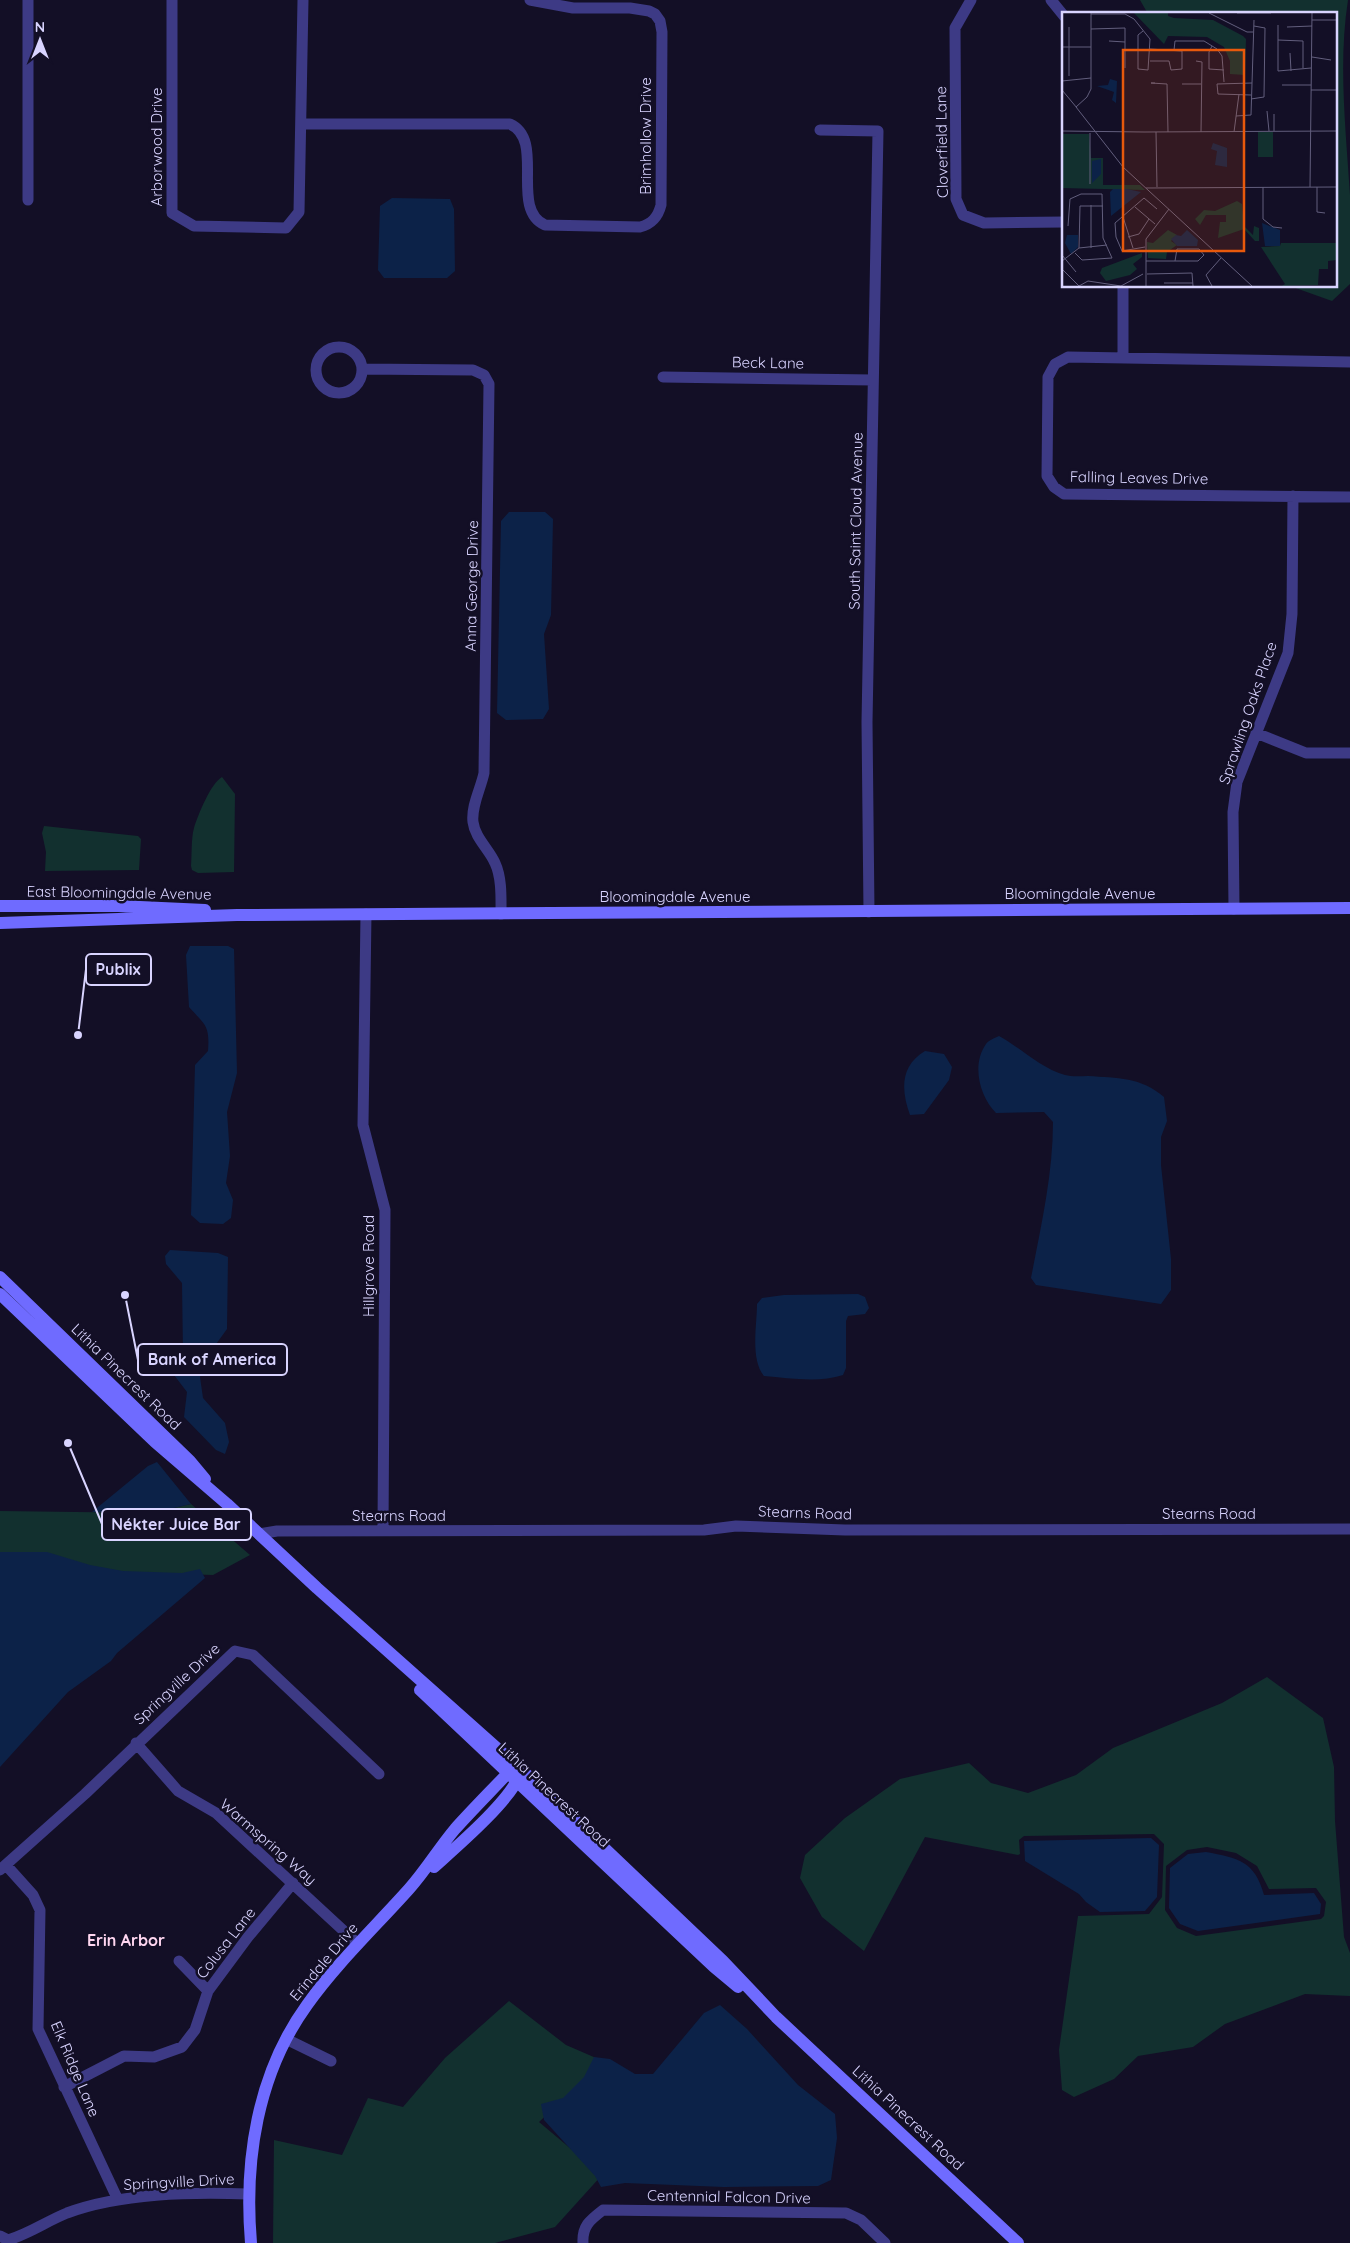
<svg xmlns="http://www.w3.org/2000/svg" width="1350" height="2243" font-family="Quicksand,sans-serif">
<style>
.green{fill:#12302f;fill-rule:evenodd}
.water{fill:#0c2248}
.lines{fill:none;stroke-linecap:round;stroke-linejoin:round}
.street{stroke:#3d3a85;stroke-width:11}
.secondary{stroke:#6f6bff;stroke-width:12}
.labels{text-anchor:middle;stroke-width:5;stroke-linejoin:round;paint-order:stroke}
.street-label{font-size:15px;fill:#d9d4ff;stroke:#130f26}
.neighbourhood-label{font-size:16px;font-weight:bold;fill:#ffd6f0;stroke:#130f26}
.inset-road{fill:none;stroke:#625e7d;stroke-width:1}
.view{fill:#e8590c;fill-opacity:0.15;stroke:#e8590c;stroke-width:2.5}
.inset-edge{fill:none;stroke:#d9d4ff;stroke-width:2.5}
.leader{fill:none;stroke:#d9d4ff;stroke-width:2}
.callout-dot{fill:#d9d4ff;stroke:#130f26;stroke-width:2}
.callout{fill:#130f26;stroke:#d9d4ff;stroke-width:2}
.callout-label{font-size:16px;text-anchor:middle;font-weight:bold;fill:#d9d4ff}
</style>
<rect width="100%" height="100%" fill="#130f26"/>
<path class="green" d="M1140,0H1348C1338,64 1346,131 1350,195C1350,225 1350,254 1350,284L1332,301L1290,286H1336V14H1148Z
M222,777L235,794L234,872L198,873L192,870L191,866C192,854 191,839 194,828C198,815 211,783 222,777Z
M44,826L138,836L141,839L139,870L45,871L46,852L42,833Z
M191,1504L250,1555L213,1575L121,1572L0,1558V1511L152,1513Z
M1267,1677L1323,1718L1334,1767L1335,1821L1344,1937L1350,1953V1996L1305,1994L1225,2024L1193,2047L1138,2056L1114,2079L1074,2097L1062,2090L1059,2050L1078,1916L1149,1914L1162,1897L1164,1844L1154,1834L1024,1836L1019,1840L1020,1854L1018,1855L925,1837L864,1951L822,1917L800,1878L805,1855L845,1818L900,1779L969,1763L991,1783L1028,1793L1076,1775L1113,1748L1222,1703ZM1207,1847L1236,1853L1257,1866L1269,1889L1316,1888L1326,1902L1324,1916L1321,1919L1196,1936L1177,1928L1165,1910L1166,1866L1187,1850Z
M509,2001L566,2045L603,2061L539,2122L602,2175L555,2227L495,2243H273L274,2140L342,2155L368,2098L403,2107L445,2058Z"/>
<path class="water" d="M392,198L450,199L454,209L455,271L447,278H384L378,270L380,206Z
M509,512H545L553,519L551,615L544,634L549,709L543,719L506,720L497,713L501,521Z
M190,946H228L234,949L237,1073L227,1112L230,1156L226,1183L233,1200L231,1218L223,1224L200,1223L191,1215L195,1065L208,1051C210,1025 205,1025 189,1007L186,955Z
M999,1036C1021,1048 1040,1068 1065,1075C1072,1077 1081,1076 1088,1076C1117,1078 1141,1077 1164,1097L1167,1121L1161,1137V1165L1171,1259V1290L1161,1304L1036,1285L1031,1278C1041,1226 1053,1174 1053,1122L1044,1112L996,1113C980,1097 971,1065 986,1044C989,1040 995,1038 999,1036Z
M925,1051L944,1054L952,1067L949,1080L924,1114L910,1115C901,1090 900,1066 925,1051Z
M170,1250L218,1253L228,1257L227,1329L206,1358L200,1377L203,1398L225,1423L229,1442L225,1454L216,1450L184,1417L187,1392L174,1375L176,1363L183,1354L182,1283L166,1264L165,1256Z
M858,1294L865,1297L869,1308L865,1314L848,1316L846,1321V1368L843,1375C819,1383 789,1378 764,1376C750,1359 757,1325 757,1304L762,1298L784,1295Z
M157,1462L191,1504L152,1513L92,1512L148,1466Z
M0,1552H47L90,1565L123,1571L182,1573L200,1569L205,1578L117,1653L111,1661L68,1692L0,1767Z
M1151,1838L1159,1845L1157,1897L1145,1911L1100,1912L1086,1902L1079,1894L1025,1861L1024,1841Z
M1206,1852C1238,1858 1255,1861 1264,1895L1314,1893L1321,1904L1320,1914L1198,1931L1180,1924L1169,1908L1170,1868L1188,1854Z
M720,2005L747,2029L798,2085L835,2114L837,2138L831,2180L818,2186L724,2187L625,2183L601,2187L595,2176L544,2120L541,2104L563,2098L584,2077L594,2057L610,2059L635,2074H653L704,2013Z"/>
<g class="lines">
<path class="street" d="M172,0V213L194,226L286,228L299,212L303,0
M971,0L955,28L956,199L963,215L984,223L1064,222
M1051,0L1064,16
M302,124H510C546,140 509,209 545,225L640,227C652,224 658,217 661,205L662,32L660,21L655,14L649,11L630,8H573L530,0
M820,130L878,131L867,722L869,912
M28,200V0
M1123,286V358
M316 370a23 23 0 1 1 46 0a23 23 0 1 1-46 0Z
M1350,362L1068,357L1055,364L1048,377L1047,476L1054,487L1064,494L1350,497
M362,369L473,370L484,375L489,384L484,773C481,788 471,806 473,822C475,838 489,849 495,863C502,878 501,898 501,914
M663,377L873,380
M1256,733L1306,753H1350
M1234,909L1233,812L1237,782L1288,653L1292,614L1293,496
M366,914L363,1125L385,1210L383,1531
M259,1534L277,1531L704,1530L736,1526L845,1530L1350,1529
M136,1743L178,1791L216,1813L358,1944
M6,1865L33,1895L40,1910L38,2029L118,2200
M0,1870L85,1794L235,1651L253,1655L379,1774
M179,1961L208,1991
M286,2039L331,2061
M64,2087L124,2056L154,2057L182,2047L195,2030L208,1991L248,1937L293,1883
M0,2236L8,2240C29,2234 47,2221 67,2213C121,2193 191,2192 248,2194
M583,2243C582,2226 590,2220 603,2210L846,2213L861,2220L885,2243"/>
<path class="secondary" d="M0,906H118L205,910
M0,923L237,915L1350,908
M0,1277L190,1461L205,1479
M0,1294L155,1442L227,1504L317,1588L536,1783L723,1961L776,2017L1018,2243
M420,1690L714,1967L738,1987
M434,1867C455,1848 509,1802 519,1776
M251,2243C244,2161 257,2074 307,2005C337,1963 375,1927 409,1889C426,1870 439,1848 455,1829C472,1810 490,1792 507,1774L513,1772"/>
</g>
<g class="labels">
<g class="street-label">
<text transform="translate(646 136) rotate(-90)" y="5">Brimhollow Drive</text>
<text transform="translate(942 142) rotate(-91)" y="5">Cloverfield Lane</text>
<text transform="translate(157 147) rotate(-90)" y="5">Arborwood Drive</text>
<text transform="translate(768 363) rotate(1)" y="5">Beck Lane</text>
<text transform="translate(1139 478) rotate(1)" y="5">Falling Leaves Drive</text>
<text transform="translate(856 521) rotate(-89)" y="5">South Saint Cloud Avenue</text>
<text transform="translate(472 586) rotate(-89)" y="5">Anna George Drive</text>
<text transform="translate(1248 713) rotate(-71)" y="5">Sprawling Oaks Place</text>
<text transform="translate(119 893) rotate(1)" y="5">East Bloomingdale Avenue</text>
<text x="1080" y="899">Bloomingdale Avenue</text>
<text x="675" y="902">Bloomingdale Avenue</text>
<text transform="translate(369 1266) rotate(-90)" y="5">Hillgrove Road</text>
<text transform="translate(126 1377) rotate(44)" y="5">Lithia Pinecrest Road</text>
<text transform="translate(805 1513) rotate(2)" y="5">Stearns Road</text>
<text x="1209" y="1519">Stearns Road</text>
<text x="399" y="1521">Stearns Road</text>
<text transform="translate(177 1684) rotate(-43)" y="5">Springville Drive</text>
<text transform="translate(554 1795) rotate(43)" y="5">Lithia Pinecrest Road</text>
<text transform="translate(268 1842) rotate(41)" y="5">Warmspring Way</text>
<text transform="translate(226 1943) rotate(-52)" y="5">Colusa Lane</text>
<text transform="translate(324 1962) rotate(-50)" y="5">Erindale Drive</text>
<text transform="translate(75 2069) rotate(67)" y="5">Elk Ridge Lane</text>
<text transform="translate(908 2118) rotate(43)" y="5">Lithia Pinecrest Road</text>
<text transform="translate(179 2182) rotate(-3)" y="5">Springville Drive</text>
<text transform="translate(729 2197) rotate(1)" y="5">Centennial Falcon Drive</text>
</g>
<g class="neighbourhood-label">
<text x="126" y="1946">Erin Arbor</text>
</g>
</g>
<g transform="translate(1062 12)">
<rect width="275" height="275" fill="#130f26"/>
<path d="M72,1H106V4L112,6L151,8L181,24L184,27L183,63L168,62V49L162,35L145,25L106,24L102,32ZM196,120H211V145H196ZM0,122H27L29,146H41V173H78L83,178L0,176ZM175,189L180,192L182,214L191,223L192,214L197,216V229H193L182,217L156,226L158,210H164V203H144L138,213L133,207L142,198L153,199ZM106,218L115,223L109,229L115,233L105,240L104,247L86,246L85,230L91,231ZM219,231H275V248L266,249V257H257L256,273L220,274L223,272L199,235L218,234ZM80,241V245L71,252L75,257L68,263L44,269L38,261L40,256Z" fill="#12302f"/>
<path d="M48,67L55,69L54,91L50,88L52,80L35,74L46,73ZM151,131L165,136V155L153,153L155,139L149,137ZM39,147V162L30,171V149ZM51,177H65L79,180L49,204L48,180ZM200,211L218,218V234H203ZM125,218L136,228L135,234H115L109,227L114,223L119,224ZM5,223H16V235L9,242L3,231Z" fill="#0c2248"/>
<path class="inset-road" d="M147,1L185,20H191M175,1H209M29,2H63L72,7L88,27L86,58L76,57V23L81,19M250,8H275M216,13V59L249,56M7,15V64M225,15L250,14M29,17L63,16V56M216,28L241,29V56M47,29L63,30M150,34L147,40V57L162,58M0,35H29M112,38L113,29H142L155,37L160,44L162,70M228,41L229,59M250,45L269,48M88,49H107L109,58L120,57V39L88,37M134,49L140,50L139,120M0,69L29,66M93,71H89L105,72L106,120M120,72H139M220,73H249M0,78L15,96M249,78H275M189,83L156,82L155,72L190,71M189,87L202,85L203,16L192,14M14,95L25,85L29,77V1M14,95L61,155L190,274M205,99L207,119M174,104L189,103L192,8M0,119L82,120M212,119V102M82,120L275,119M94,120L95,175M172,120L177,82M28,172V121M201,175V207L211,215L220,216M248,175L250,1M255,175V200L263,201M84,176L275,175V189M29,193V236M73,195L93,212M61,205L71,236M6,214L8,187L19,182H40L41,226L50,246L20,248L13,241M66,225L77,222L87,207M83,235L60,239L54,225L53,211L82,186L95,197M17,236L45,233M115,237H137L142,243L136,249H113ZM0,243L14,260M0,249L17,236L18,194H41M84,249H113M0,257L17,274M85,262L130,261L131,274M102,271H131M17,274L26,269L59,274L81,262M84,274V227L107,197M150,274L144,263L159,246"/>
<path class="view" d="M61,38H182V239H61Z"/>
<rect width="275" height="275" class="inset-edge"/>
</g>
<path class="leader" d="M78 1035L86 969M125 1295L138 1360M68 1443L102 1524"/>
<g class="callout-dot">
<circle cx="78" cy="1035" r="5"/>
<circle cx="125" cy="1295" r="5"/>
<circle cx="68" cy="1443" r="5"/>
</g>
<g class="callout">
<rect x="86" y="954" width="65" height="31" rx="5"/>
<rect x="138" y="1344" width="149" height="31" rx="5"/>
<rect x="102" y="1509" width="149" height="31" rx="5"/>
</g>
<g class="callout-label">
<text x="118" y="975">Publix</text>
<text x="212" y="1365">Bank of America</text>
<text x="176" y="1530">Nékter Juice Bar</text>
</g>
<g transform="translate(40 40)" stroke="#130f26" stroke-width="4" paint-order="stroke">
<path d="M0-4L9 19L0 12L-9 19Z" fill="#d9d4ff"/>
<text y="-8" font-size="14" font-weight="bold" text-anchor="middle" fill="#d9d4ff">N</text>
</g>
</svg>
